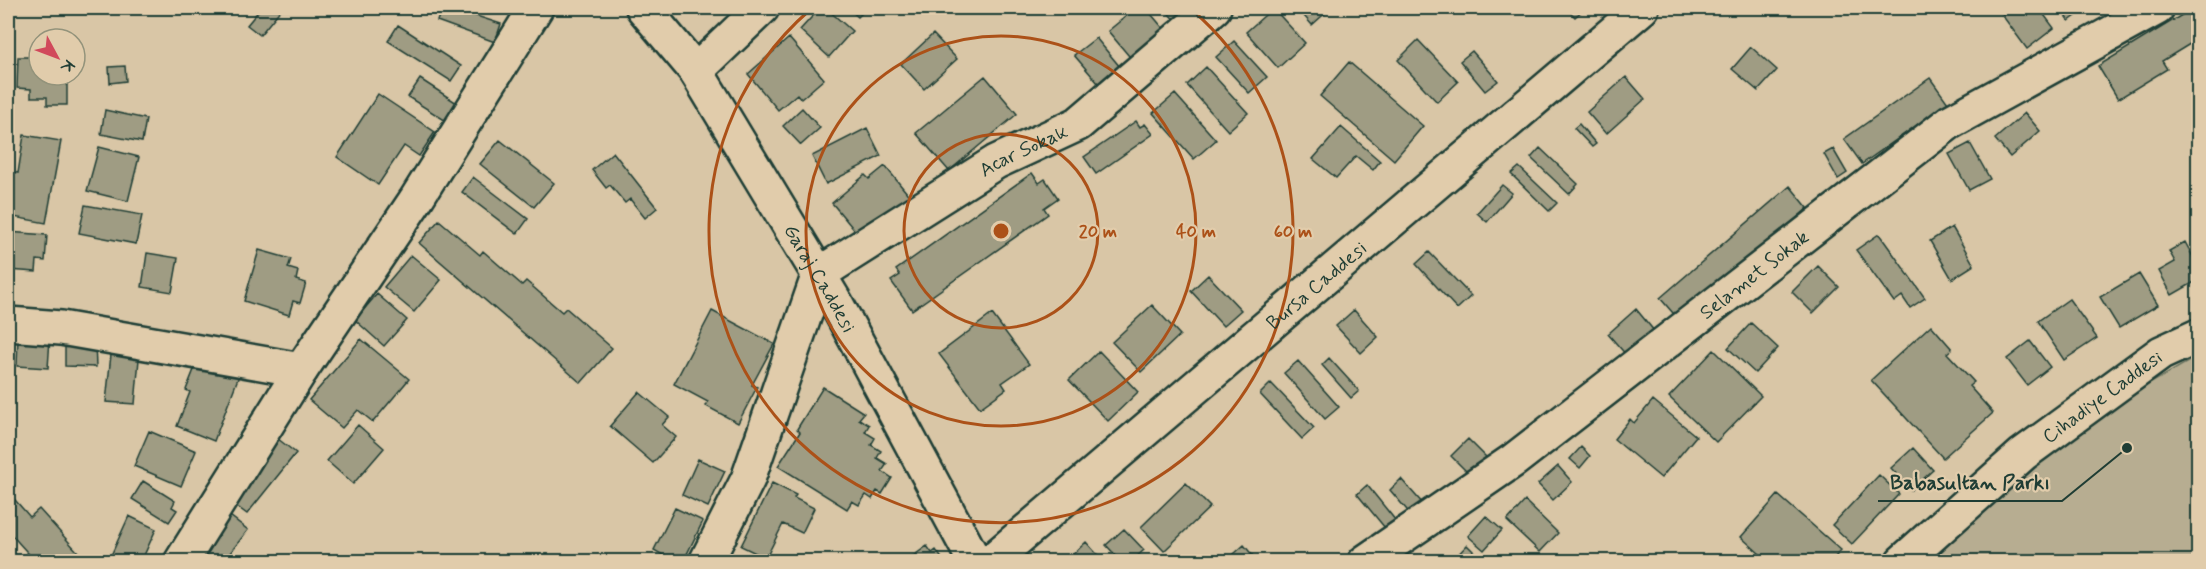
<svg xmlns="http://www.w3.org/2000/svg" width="2206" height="569" font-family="Mynerve,sans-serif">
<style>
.green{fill:#b7ad91;stroke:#6b7562;stroke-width:1.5}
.building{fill:#9f9c83;stroke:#1f3d34;stroke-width:1.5}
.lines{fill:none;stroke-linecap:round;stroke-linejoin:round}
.minor-casing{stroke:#1f3d34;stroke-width:38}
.major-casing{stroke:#1f3d34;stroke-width:38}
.minor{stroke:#e1ccab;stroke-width:33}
.major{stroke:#e1ccab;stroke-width:33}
.ring{fill:none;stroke:#ac5118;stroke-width:3}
.labels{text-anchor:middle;stroke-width:4.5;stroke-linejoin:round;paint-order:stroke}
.street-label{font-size:20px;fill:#1f3d34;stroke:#e1ccab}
.centre{fill:#ac5118;stroke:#e1ccab;stroke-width:3}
.ring-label{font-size:18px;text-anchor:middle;font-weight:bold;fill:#ac5118;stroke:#e1ccab;stroke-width:4.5;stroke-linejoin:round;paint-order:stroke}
.leader{fill:none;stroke:#1f3d34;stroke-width:2}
.callout-dot{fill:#1f3d34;stroke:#e1ccab;stroke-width:2}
.callout-label{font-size:21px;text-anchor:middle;font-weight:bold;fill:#1f3d34;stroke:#e1ccab;stroke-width:4.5;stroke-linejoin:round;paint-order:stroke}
</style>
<rect width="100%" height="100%" fill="#d9c6a6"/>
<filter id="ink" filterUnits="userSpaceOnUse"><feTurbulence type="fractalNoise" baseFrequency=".0167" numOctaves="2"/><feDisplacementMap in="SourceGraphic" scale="12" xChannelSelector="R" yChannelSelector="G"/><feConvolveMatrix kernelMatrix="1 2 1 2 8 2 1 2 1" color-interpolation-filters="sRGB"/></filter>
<g filter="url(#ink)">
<path class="green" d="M2198,356V561L1927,562L2008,487L2104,410Z"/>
<path class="building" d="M261,8H282L260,35L247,25Z
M442,8H452L501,24L495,42L437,21Z
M495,8H519L517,14Z
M820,8H826L852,31L829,57L800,30Z
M848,8H867L858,17Z
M1136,8H1146L1168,34L1134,62L1108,31Z
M1164,8H1202L1181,28Z
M1273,8L1305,43L1278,68L1246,32Z
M1297,8H1331L1312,25Z
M1566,8H1585L1575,17Z
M2012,8H2039L2054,28L2027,49L2002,15Z
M2059,8H2087L2069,21Z
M2190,10L2198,24V39L2162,61L2167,69L2118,99L2098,66Z
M398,25L461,66L451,81L388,41Z
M933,34L957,59L924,89L901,64Z
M789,38L824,79L801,99L797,94L778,110L748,74Z
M1096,38L1125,73L1104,90L1074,55Z
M1418,40L1458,82L1437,102L1398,60Z
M1234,41L1267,77L1249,93L1216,57Z
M1751,47L1777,70L1758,91L1732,69Z
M1472,51L1498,81L1485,91L1460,61Z
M18,57H39V75H67V105H47V97H31V89L17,88Z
M1349,62L1423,126L1394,160L1320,96Z
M125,66L126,81L110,83L109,67Z
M1206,67L1248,113L1228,131L1187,85Z
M985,76L1017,114L949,171L916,133Z
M1626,77L1645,99L1606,134L1587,112Z
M1930,78L1948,103L1862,164L1844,139Z
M420,79L457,103L446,121L408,97Z
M378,94L435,132L419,156L404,146L378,185L337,157Z
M1175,94L1216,140L1194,159L1153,113Z
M802,108L820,128L801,145L783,126Z
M105,110L146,119L142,142L101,134Z
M2025,113L2040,131L2010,157L1995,139Z
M1136,121L1140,127L1145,124L1153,134L1096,174L1084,157Z
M1579,124L1596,144L1592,147L1574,128Z
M1341,127L1380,161L1373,170L1356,156L1336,178L1313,159Z
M867,128L881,156L826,184L812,156Z
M24,135L61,141L46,223L8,216L9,171L18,173Z
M500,140L554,183L534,207L480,164Z
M1970,143L1990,179L1969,190L1949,154Z
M99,147L139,157L128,201L87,191Z
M1540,148L1578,184L1569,194L1531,158Z
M1833,149L1847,173L1838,179L1824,154Z
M613,152L657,208L645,218L630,199L625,203L610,185L606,188L592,170Z
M885,166L911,198L861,238L832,203L865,175L869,179Z
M1519,167L1557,203L1549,211L1511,174Z
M1032,173L1039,183L1045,179L1058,198L1044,208L1048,214L912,310L891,281L900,275L896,270Z
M473,177L528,219L517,234L462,192Z
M1502,185L1512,193L1487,222L1477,213Z
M1790,186L1808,208L1679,320L1660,298Z
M85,205L142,215L136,244L79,233Z
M439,220L480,255L483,251L522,285L526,281L562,312L566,308L612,348L581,383L419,243Z
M1952,227L1974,265L1952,279L1930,241Z
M8,232L47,235L45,261L37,260L36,272L8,270Z
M1879,234L1925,298L1910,308L1902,296L1894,302L1856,250Z
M2185,242L2198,266V280L2172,295L2159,271L2175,262L2169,251Z
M259,250L291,259L288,268L298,271L296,280L306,283L300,303L293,301L289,315L244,301Z
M1429,252L1471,296L1457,309L1416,264Z
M147,253L178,258L172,292L142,287Z
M411,255L441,280L414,312L384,287Z
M1818,266L1839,287L1813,313L1792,292Z
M2139,274L2158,305L2119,328L2100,297Z
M1208,275L1241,310L1223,326L1191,291Z
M377,294L407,320L384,346L355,320Z
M2069,299L2097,338L2064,360L2038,321Z
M1152,305L1180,335L1141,372L1112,342Z
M1636,309L1655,332L1628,357L1608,334Z
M1354,310L1378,337L1361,353L1336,326Z
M712,311L774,344L752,385L757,387L738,423L706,406L708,402L674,384Z
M992,314L1029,364L1002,383L1006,389L980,408L939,354Z
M1751,323L1778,348L1755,373L1728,348Z
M1931,325L1952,349L1947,353L1974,382L1969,386L1993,413L1943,458L1871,380Z
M18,337L50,339L48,368L17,366Z
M361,339L409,379L373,422L358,410L342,428L309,400Z
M2030,341L2050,367L2027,385L2007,359Z
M65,343H95L96,367L65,366Z
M112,345L140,348L135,404L106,402Z
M1714,350L1761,396L1716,442L1669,397Z
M1099,351L1138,392L1108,421L1069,380Z
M199,357L240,373L214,441L177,426L190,392L186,390Z
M1329,358L1359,391L1351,398L1322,365Z
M1298,361L1339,407L1325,419L1284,373Z
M1271,383L1314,428L1302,439L1260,394Z
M823,387L864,413L859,419L869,425L865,432L875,438L871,445L881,451L877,458L887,464L882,471L892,478L882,494L877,491L872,499L866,495L859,505L852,501L847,509L778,466L800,432L797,429Z
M639,392L669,417L662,425L676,437L653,463L610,426Z
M1653,400L1696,436L1661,478L1614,439L1630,419L1634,423Z
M358,425L384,448L353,484L327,461Z
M149,431L196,451L181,486L134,466Z
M273,435L296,453L247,514L224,497Z
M1468,439L1488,459L1471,476L1451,456Z
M1581,447L1590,456L1580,468L1570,459Z
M1913,448L1933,470L1911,490L1891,468Z
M698,459L725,471L708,507L682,495Z
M1558,466L1572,482L1553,500L1538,484Z
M1879,475L1899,494L1852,544L1832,525Z
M1401,479L1424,505L1412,516L1390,490Z
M143,481L175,501L172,507L177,510L169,522L132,499Z
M772,483L796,495L794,498L814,508L802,533L783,524L766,558L741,546Z
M1186,483L1210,507L1164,551L1141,527Z
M1367,485L1400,526L1390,534L1357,494Z
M8,492L30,517L39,509L87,562H36L8,531Z
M1778,495L1841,550L1831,562H1769L1741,537Z
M1525,501L1558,533L1540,552L1507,521Z
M675,508L703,521L683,562H666L661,559L663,555L654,550Z
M221,509L248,530L223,562H194Z
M129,516L156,529L141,562H108Z
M1486,516L1502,530L1484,550L1468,536Z
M1124,529L1144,550L1131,562H1122L1106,545Z
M1086,542L1104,562H1065Z
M1244,545L1258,562H1225Z
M1467,545L1484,562H1451Z
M927,546L932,553L936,550L943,560L940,562H905Z"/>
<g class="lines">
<defs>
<g id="minor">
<path id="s1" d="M643,8L696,71L836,303L975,562"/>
<path d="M696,71L762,8"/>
<path d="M8,324L61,328L301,370"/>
<path d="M181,562L301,370L415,201L536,8"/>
<path id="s2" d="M706,562L748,479L819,274L996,162L1078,124L1214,8"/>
<path id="s3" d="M1365,562L1514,460L1950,122L2157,8"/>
<path id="s4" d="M1902,562L2023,454L2161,353L2198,336"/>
</g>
<g id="major">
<path id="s5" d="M990,562L1642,8"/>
</g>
</defs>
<use href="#minor" class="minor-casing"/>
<use href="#major" class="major-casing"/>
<use href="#minor" class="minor"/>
<use href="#major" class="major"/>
</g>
</g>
<g class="ring">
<circle cx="1001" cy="231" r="97"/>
<circle cx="1001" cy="231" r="195"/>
<path d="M1191 9A292 292 0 1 1 811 9"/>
</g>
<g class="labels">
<g class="street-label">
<text dy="7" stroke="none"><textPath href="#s2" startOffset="549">Acar Sokak</textPath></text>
<text dy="7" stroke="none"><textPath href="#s3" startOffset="484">Selamet Sokak</textPath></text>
<text dy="7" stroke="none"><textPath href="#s1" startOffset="324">Garaj Caddesi</textPath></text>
<text dy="7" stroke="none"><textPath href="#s5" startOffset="428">Bursa Caddesi</textPath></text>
<text dy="7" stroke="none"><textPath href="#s4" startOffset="260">Cihadiye Caddesi</textPath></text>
</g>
</g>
<circle cx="1001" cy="231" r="9" class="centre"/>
<g class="ring-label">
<text x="1098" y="237">20 m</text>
<text x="1196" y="237">40 m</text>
<text x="1293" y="237">60 m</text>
</g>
<path class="leader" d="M2127 448L2062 501H1878"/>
<circle class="callout-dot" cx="2127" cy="448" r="6"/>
<g class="callout-label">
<text x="1970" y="489">Babasultan Parkı</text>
</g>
<rect width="2206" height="569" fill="none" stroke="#e1ccab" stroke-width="30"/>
<rect x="15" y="15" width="2176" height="539" fill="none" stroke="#1f3d34" stroke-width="2" filter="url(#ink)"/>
<g transform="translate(57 57) rotate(131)"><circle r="28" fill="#e1ccab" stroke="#93937b" stroke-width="1.5"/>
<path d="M0-4.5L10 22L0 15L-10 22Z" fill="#d1495b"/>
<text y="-9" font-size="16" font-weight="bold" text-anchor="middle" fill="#1f3d34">K</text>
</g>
</svg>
